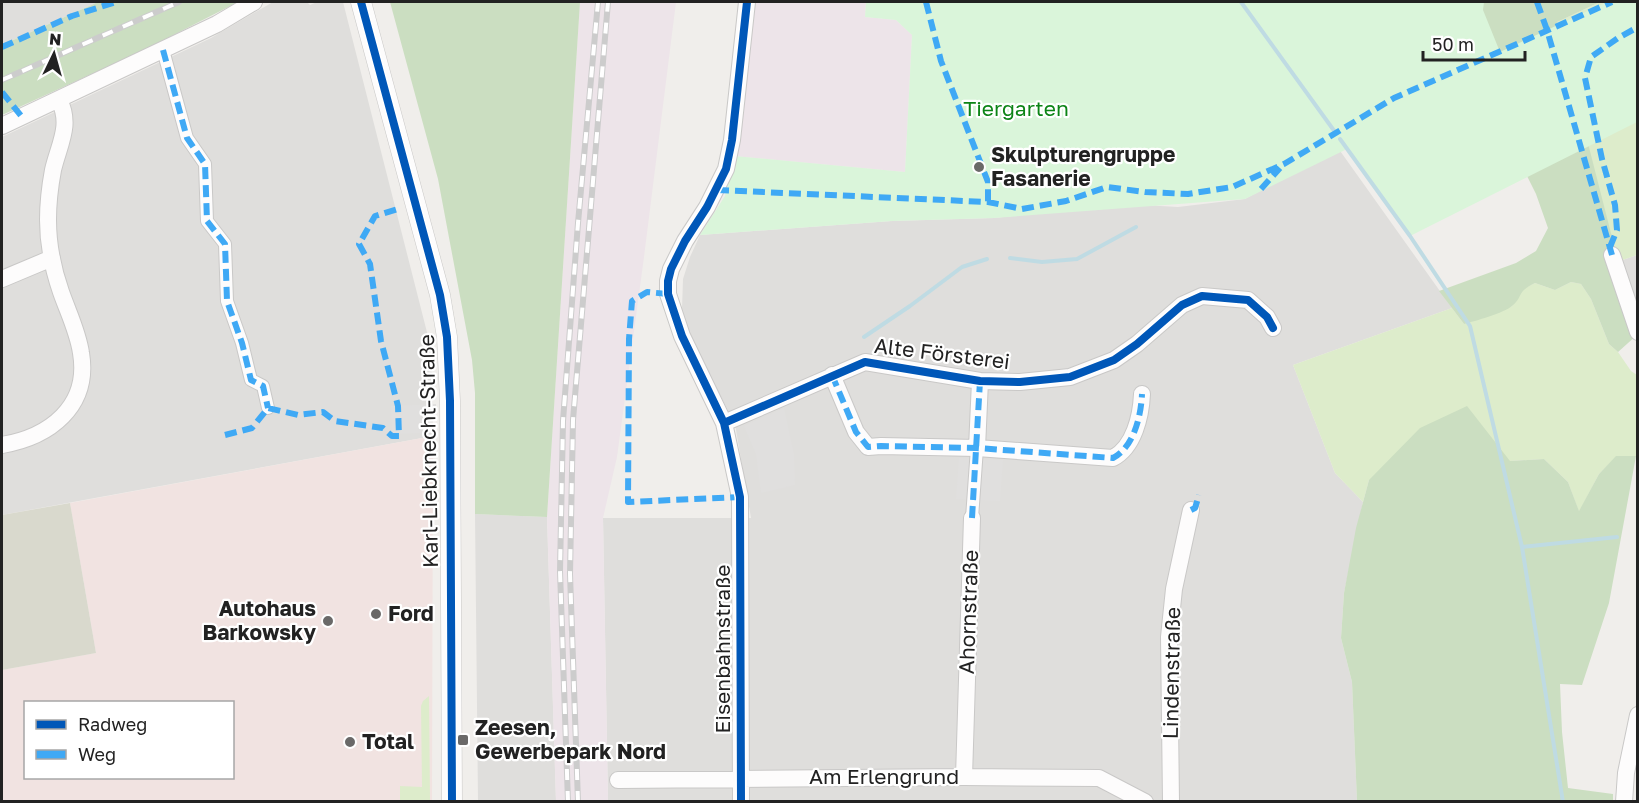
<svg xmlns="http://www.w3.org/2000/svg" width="1639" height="803" font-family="'Golos Text',sans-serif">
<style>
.residential{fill:#dfdedc}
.commercial{fill:#f1e3e1;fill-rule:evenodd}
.industrial{fill:#ede4e9}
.construction{fill:#d9d9cd}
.grass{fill:#ddeccb}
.forest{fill:#cbdec1}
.park{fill:#daf5da}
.parking{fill:#e0dfde}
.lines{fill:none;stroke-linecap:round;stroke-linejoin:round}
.stream{stroke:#bfdbe3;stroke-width:4}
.pedestrian-casing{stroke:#c9c8c7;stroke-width:14}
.minor-casing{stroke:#c9c8c7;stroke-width:18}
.tertiary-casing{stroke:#c9c8c7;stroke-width:21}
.pedestrian{stroke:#fdfcfc;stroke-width:12}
.minor{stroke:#fdfcfc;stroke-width:16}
.tertiary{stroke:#fdfcfc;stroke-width:20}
.rail-casing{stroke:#ccc;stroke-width:6}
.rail{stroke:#fff;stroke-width:4;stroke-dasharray:11;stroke-linecap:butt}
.quiet{stroke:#3fa9f5;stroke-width:6;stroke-dasharray:12 6;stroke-linecap:butt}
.cycleway-casing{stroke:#fff;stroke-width:11}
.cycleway{stroke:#0057b8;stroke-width:8}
.poi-dot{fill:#6a6968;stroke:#fff;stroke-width:2}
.labels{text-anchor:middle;stroke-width:4.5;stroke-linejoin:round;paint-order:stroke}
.park-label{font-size:21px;fill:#0c8416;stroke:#fff}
.poi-label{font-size:21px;font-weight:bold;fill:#222;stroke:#fff;text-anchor:start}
.street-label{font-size:21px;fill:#222;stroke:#fff}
</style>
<rect width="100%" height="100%" fill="#f0eeeb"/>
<path class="residential" d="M2,2H98L2,45Z
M273,2H307L310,5L317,2H343L432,352L433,436L2,515V137L211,38Z
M1338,148L1452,308L1293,365L1335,473L1363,502L1344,593L1341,638L1352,682L1357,801H608L603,518H751L735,424L690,337L682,309L683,279L690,257L700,235L892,221L994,218L1125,204L1178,207L1245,199Z
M1637,255V328L1617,262Z
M475,514L547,517L556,801H478Z"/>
<path class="commercial" d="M433,436L432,801L2,802V670L96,653L70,503ZM26,702H232V778H26Z"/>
<path class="industrial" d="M580,2H676L644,257L617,457L603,518L608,801L556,802L547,517Z
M752,2H866L865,17L896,20L912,35L905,172L734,156Z"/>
<path class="construction" d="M70,503L96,653L2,670V515Z"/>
<path class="grass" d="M1600,2H1637V255L1617,262L1557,22Z
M1571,282L1581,284L1591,299L1609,344L1618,352L1631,371L1637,375V456L1616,457L1599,474L1579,512L1568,482L1544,459L1510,461L1369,480L1363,502L1335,473L1293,365L1452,308L1464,324L1512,306L1523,289L1535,283L1555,290Z
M429,696L430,801H400V786L422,787L421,706L423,701Z"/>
<path class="forest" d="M98,2H238L144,50L2,115V45Z
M390,2H580L547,517L475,514V393L472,360L438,179Z
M1468,2H1600L1557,22L1637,335L1618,352L1609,344L1591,299L1581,284L1571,282L1555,290L1535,283C1516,292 1524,296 1512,306C1504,313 1475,321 1464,324L1439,291L1516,263L1536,251L1548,228L1536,194L1493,108Z
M1467,406L1510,461L1544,459L1568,482L1579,511L1599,474L1616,456H1636L1609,603L1582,685L1560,684L1562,732L1568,788L1613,794V801H1357L1352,682L1341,638L1344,593L1356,528L1369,480L1420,428Z"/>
<path class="park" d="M866,2H1484L1483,10L1500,52L1607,2H1637V122L1410,236L1347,149L1245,199L994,218L892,221L700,235L725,196L734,156L905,172L912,35L896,20L865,17Z"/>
<path class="parking" d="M436,404V414L421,415V433L392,434L391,406Z
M784,408L794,455L795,485L761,493L756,454L744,426Z
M959,458L1003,460L1000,501L956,499Z"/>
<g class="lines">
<path class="stream" d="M1241,2L1335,132
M1340,139L1410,236L1470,326L1522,547L1563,802
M1010,258L1042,262L1077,259L1136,227
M864,337L910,306L962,267L987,259
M1522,547L1617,537"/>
<defs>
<path id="pedestrian" d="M163,50L187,138L205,164L207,221L225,244L227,301L242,343L251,380L263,386L268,408
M972,518L977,448"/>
<path id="minor" d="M2,126L217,24L254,2
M1612,255L1638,332
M2,279L52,258
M832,375L856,432L868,447L881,446L977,448L1113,458C1134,447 1141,416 1142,394
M724,423L865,362L980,381L1020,382L1070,377L1114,360L1137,344L1182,305L1202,296L1248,300L1267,317L1273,328
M2,445C49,437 90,407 81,353C78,332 68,312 61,292C53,269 48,244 48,220C48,203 50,186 53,170C59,144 72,125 59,100
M977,448L980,381
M964,777L972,518
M618,780L964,777L1099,778L1145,802
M741,802L740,497L724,423L682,336L668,294V281L671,269L685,241L707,207L726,169L732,140L747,2
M1171,802L1169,637L1174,589L1191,510
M1624,802L1626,773L1638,715"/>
<path id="tertiary" d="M361,2L440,295L447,337L450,401L452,802"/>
</defs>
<use href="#pedestrian" class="pedestrian-casing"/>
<use href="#minor" class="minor-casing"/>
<use href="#tertiary" class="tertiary-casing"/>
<use href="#pedestrian" class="pedestrian"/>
<use href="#minor" class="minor"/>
<use href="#tertiary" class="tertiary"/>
<defs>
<path id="rail" d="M2,80L179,2
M568,802L560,571L563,421L578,223L598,2
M578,802L570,574L573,420L608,2"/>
</defs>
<use href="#rail" class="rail-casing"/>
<use href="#rail" class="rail"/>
<path class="quiet" d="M926,2L941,61L988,182V202
M1537,2L1547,30L1612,255
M2,47L72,16L116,2
M163,50L187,138L205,164L207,221L225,244L227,301L242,343L251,380L263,386L268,408
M2,92L22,117
M1261,189L1280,168
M717,190L988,202L1022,209L1066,201L1107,187L1145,192L1188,194L1232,187L1284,164L1394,98L1612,2
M1610,247L1617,230L1615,205L1602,159L1585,78L1591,57L1618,38L1638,27
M668,294L647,292L632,301L629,339L628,502L740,497
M832,375L856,432L868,447L881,446L977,448L1113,458C1134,447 1141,416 1142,394
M225,435L252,428L268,408L298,415L323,412L335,421L383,428L392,436H399L398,406L381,341L370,264L359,244L375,216L401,208
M1191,510L1195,508L1199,495
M972,518L980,381"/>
<defs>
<path id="cycleway" d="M361,2L440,295L447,337L450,401L452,802
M724,423L865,362L980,381L1020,382L1070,377L1114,360L1137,344L1182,305L1202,296L1248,300L1267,317L1273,328
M741,802L740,497L724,423L682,336L668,294V281L671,269L685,241L707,207L726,169L732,140L747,2"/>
</defs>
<use href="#cycleway" class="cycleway-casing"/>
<use href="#cycleway" class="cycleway"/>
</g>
<g class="poi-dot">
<circle cx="979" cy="167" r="6"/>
<circle cx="376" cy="614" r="6"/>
<circle cx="328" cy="621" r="6"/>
<rect x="457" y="734" width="12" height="12" rx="3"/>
<circle cx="350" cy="742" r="6"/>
</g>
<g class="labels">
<g class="park-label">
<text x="1016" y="116">Tiergarten</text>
</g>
<g class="poi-label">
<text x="991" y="162">Skulpturengruppe<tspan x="991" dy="24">Fasanerie</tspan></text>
<text x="316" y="616" text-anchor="end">Autohaus<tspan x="316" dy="24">Barkowsky</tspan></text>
<text x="388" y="621">Ford</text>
<text x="475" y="735">Zeesen,<tspan x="475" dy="24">Gewerbepark Nord</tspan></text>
<text x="362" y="749">Total</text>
</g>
<g class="street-label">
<text transform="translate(942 354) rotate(7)" y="7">Alte Försterei</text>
<text transform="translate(429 451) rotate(-91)" y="7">Karl-Liebknecht-Straße</text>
<text transform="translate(969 612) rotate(-88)" y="7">Ahornstraße</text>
<text transform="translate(723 649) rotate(-90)" y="7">Eisenbahnstraße</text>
<text transform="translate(1172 673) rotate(-89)" y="7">Lindenstraße</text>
<text x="884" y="784">Am Erlengrund</text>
</g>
</g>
<rect width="1639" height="803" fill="none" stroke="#222222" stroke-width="6"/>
<rect x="24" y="701" width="210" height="78" fill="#ffffff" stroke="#a7a7a7" stroke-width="1.5"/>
<rect x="36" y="720" width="30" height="9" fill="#0057b8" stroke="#a7a7a7" stroke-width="1.5"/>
<text x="78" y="731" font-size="18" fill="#222222">Radweg</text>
<rect x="36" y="750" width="30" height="9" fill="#3fa9f5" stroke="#a7a7a7" stroke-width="1.5"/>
<text x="78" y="761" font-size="18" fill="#222222">Weg</text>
<g transform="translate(54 54) rotate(5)" stroke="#ffffff" stroke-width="4.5" paint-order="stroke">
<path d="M0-4.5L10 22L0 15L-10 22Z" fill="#222222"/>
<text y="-9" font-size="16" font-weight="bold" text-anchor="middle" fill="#222222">N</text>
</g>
<path d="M1423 51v9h102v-9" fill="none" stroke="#222222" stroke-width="3"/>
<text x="1432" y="51" font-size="18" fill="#222222" stroke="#ffffff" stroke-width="4.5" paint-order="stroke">50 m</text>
</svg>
